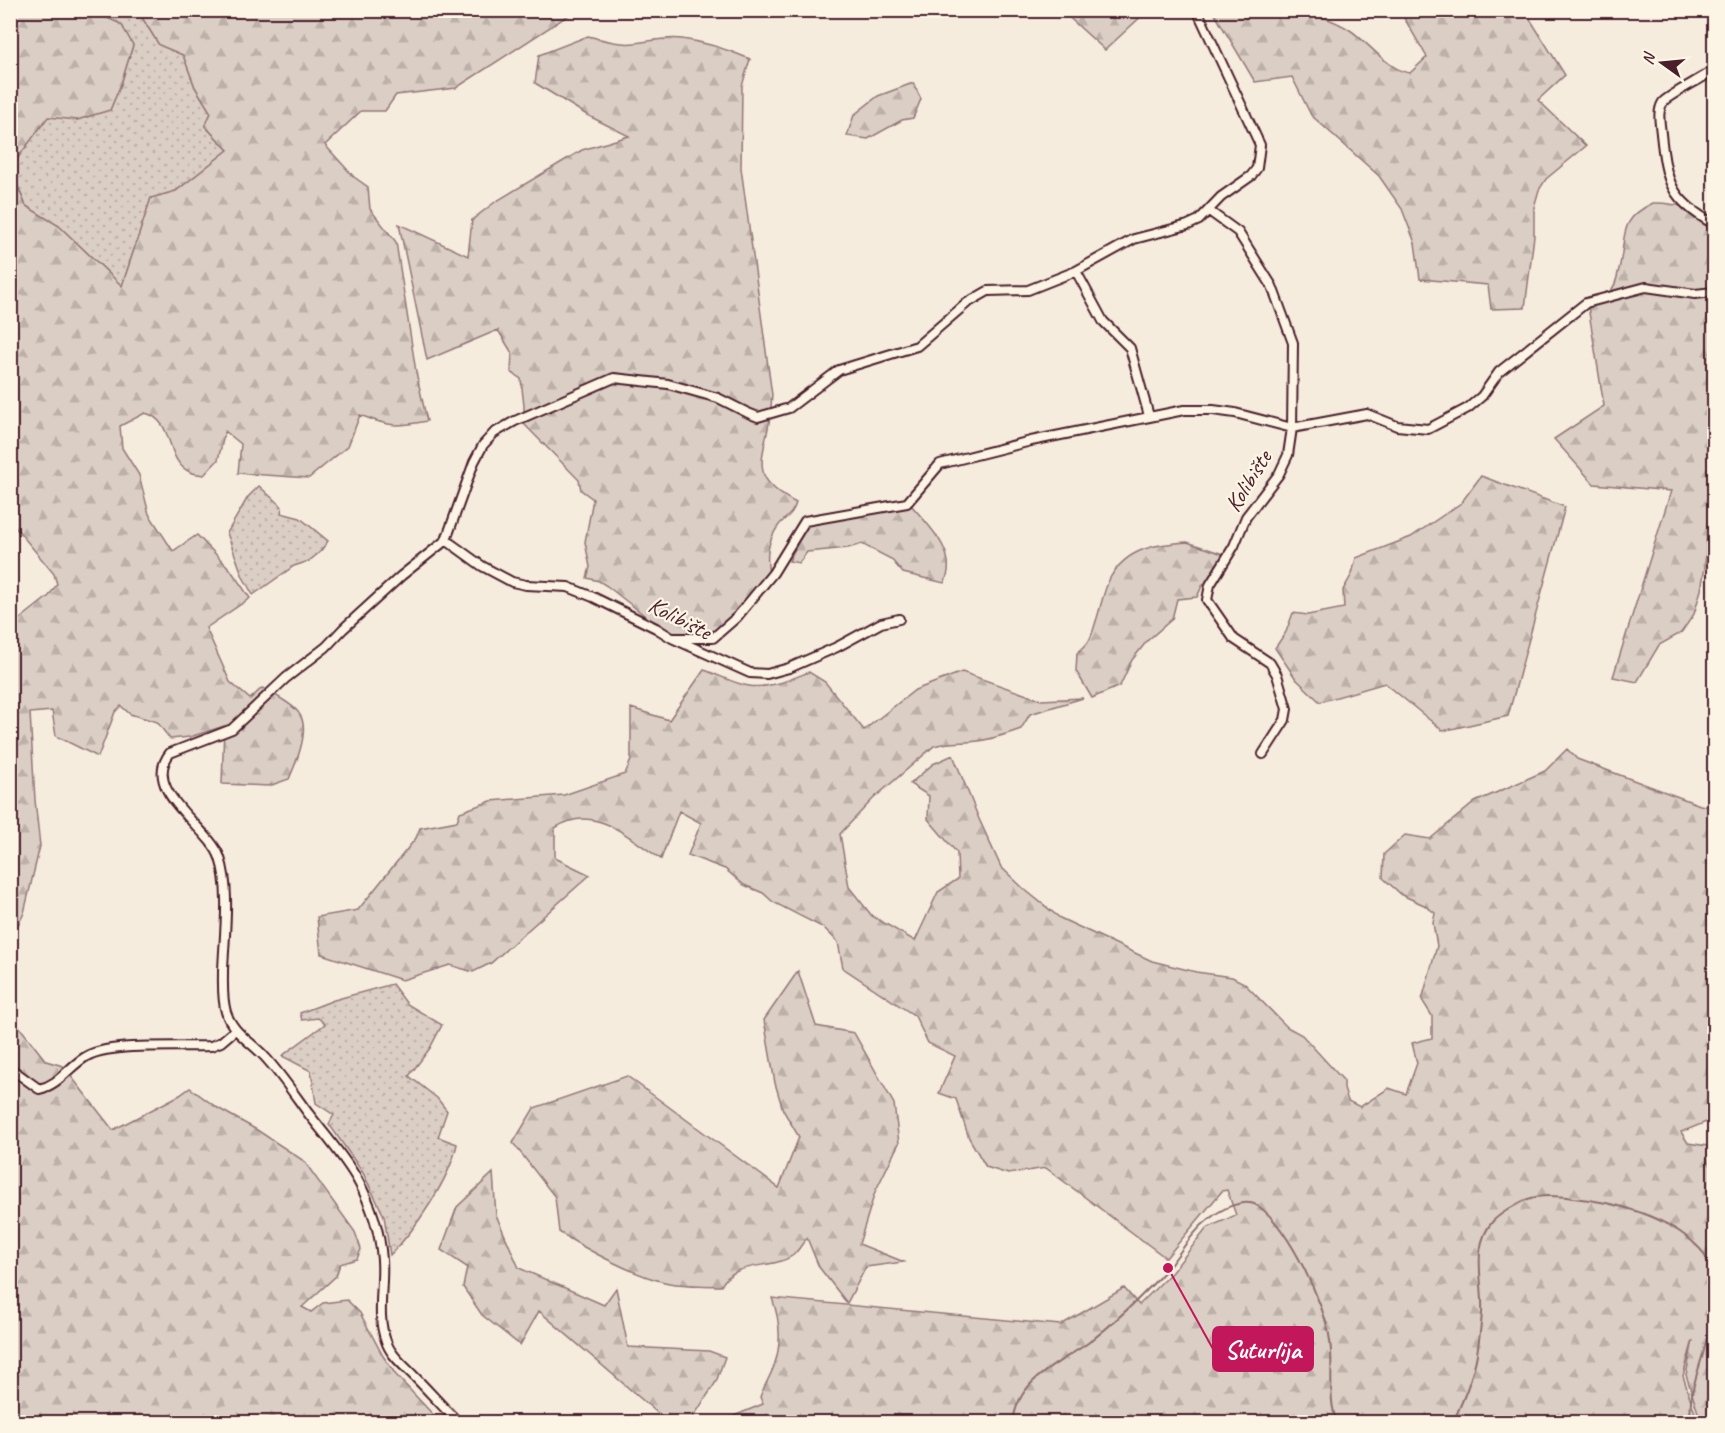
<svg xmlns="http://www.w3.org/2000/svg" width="1725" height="1433" font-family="Caveat,sans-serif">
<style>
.grass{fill:url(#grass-dots);stroke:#927678;stroke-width:1.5}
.forest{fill:url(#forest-firs);stroke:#927678;stroke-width:1.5}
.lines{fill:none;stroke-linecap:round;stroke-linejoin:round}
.stream{stroke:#8c6e70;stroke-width:2}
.minor-casing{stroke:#4a1f2b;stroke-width:12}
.minor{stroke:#fcf5e5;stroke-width:8}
.labels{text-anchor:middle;stroke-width:4.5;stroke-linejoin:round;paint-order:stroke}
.street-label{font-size:24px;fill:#4a1f2b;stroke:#fcf5e5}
.leader{fill:none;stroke:#c2185b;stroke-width:2}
.callout-dot{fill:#c2185b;stroke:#fcf5e5;stroke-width:2}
.callout{fill:#c2185b;stroke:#c2185b;stroke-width:2}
.callout-label{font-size:26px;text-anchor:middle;font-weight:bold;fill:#fff}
</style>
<defs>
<pattern id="grass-dots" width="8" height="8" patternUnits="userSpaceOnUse" patternTransform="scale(1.5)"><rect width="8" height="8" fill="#dbcec4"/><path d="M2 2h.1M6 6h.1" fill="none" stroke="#bdb0a9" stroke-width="1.8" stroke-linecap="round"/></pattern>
<pattern id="forest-firs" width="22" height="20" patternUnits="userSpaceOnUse" patternTransform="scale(1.5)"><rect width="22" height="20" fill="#dbcec4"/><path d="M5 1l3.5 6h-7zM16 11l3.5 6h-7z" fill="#bdb0a9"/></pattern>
</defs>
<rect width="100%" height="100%" fill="#f5ecde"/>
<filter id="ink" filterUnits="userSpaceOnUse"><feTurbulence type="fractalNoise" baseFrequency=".0167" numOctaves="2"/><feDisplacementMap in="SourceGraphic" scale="12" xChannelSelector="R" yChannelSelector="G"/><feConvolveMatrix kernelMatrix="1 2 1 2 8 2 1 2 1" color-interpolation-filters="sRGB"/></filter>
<g filter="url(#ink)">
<path class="grass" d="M91,11H138L159,45L183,55L195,87L211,113L205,126L228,150L176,191L151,198L122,286L59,226L26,206L11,169V167L48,116L77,120L110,110L121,84L133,45L121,24Z
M259,486L282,507L281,513L300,518L328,541L320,552L309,561L294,566L253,595L243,577L227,533L248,497Z
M392,984L407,1004L442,1025L430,1048L409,1076L437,1098L447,1111L438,1137L457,1144C450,1179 415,1230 390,1255L384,1216L363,1173L329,1124L334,1115L316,1103L311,1071L282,1056L325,1024L318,1018L302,1020L300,1013L334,1000Z"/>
<path class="forest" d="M11,10L91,11L121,24L133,45L121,84L110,110L77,120L48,117L11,167Z
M138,11H575L456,88L396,95L385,111H361L325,145L354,177L368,187L370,209L396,242L416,372L427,421C396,427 390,427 360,415L348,446L309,478L238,473L241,444L225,431L218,460L204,475C200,474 194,474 190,472C164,461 176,421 145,413L120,426L122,448L139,475L149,514L173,551L197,535L230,569L250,598L206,628L230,682L250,699L262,688C273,694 295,705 300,715C310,731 296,763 289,779L269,786L222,784L224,726L190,737L170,739L157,722L130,714L121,706L115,712L98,757L56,736L52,711L30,713L35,800L40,846L24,913L11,939V626L49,596L57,584L54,574L11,522L10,169L26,206L59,226L122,286L151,198L176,191L228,150L205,126L211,113L195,87L183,55L159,45Z
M1062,11H1147L1105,50Z
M1213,11C1259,10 1310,4 1350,30C1368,42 1389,71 1410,73L1427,57L1400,11H1525L1565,75L1538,100L1586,146L1546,179L1539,190L1534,207V236L1525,308L1491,309L1488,285L1420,279L1415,243L1402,209L1379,176L1311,115L1292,77L1255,82Z
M588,36C604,40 619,45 635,43C651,41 666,37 682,39C705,42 729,50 750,59L742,86L741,168L772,395C771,404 771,414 769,423C761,465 751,479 796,503C793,514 786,517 779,525C767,541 766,556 769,575L715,640L672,635L653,622L607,586L599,581L587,578L590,567L585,542L593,499L581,490L579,480L524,424V406L521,379L511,372L512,353L498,330L427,360L399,224L468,256L472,220L495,202L582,150L629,136L587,115L535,83L539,55Z
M913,83L921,99L913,118L902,120L868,139L847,136L854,115L878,96Z
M1653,203C1674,202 1695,209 1714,218V489L1708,517L1705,567L1701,590L1694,614L1681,633L1659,645L1637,682L1613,677L1671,491L1594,484L1554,439L1604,406L1588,306C1595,301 1606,296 1611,290C1615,286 1617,278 1618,273C1628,239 1615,221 1653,203Z
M1481,476L1565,507L1508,716L1443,731L1385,683L1320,702L1296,679L1275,648L1286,632L1293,613L1308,615L1344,608L1343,590L1352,574L1356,558L1411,537L1461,503Z
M911,505C928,525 960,554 944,583L903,573L891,559L862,544L848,548L807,552L799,563L789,561L807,523L900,509Z
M1187,542L1226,555L1213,578L1202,586L1197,597L1177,599L1172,619L1147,641L1132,660L1120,686L1092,698L1076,671L1077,653C1092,642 1091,636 1097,618C1101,605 1104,590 1110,578C1127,548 1156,544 1187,542Z
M704,670C719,675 735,684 749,686C770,689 791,679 809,672L825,682L864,730L915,690L962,672L1041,700L1083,698L1030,714L1021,729C1007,734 993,739 978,741C964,743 947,741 934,746L873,799L840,834L849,887L872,916L915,941L938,892L958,879L957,853L928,819L929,796L910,784L933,764L953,755L979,819L1001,867L1024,889L1060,918L1152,961L1196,972L1232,977L1244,983L1287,1027L1302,1035L1344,1081V1089L1348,1101L1360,1107L1389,1088L1406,1094L1417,1063L1412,1043L1432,1038V1016L1422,1000L1437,946L1433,923L1435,913L1424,905L1402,895L1383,878L1384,854L1405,835L1430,839L1475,802L1545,771L1567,749L1577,759L1700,805L1714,808V1018L1705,1027L1714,1046V1119L1681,1132L1688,1143L1714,1147V1422H1701L1686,1375L1693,1340L1683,1376L1698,1422H733L729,1418L763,1404L760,1397C764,1386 770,1377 774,1366C782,1344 780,1320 772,1298L1061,1325L1124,1288L1139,1305L1172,1272L1207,1228L1236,1215L1227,1190L1222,1191L1166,1258L1046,1168L1008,1174L986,1167L969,1138L956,1099L939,1093L955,1056L928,1043L915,1016L843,968L838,942L824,928L773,902L763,893L744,885L725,869L688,855L701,823L679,811L661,859C628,838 595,802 555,828V858L590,875L491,963L473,972L450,965L402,980L321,954L317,917L358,910L416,838L420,828L457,821L460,812L491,801L564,795L625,774L631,760V708L669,720Z
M798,971L816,1026L854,1033L894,1104L899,1143L875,1192L859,1244L904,1262L866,1267L847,1303L819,1267L807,1238C802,1243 798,1252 792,1256C771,1270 734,1260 721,1286C704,1285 686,1286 669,1283C637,1277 587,1250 559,1232L555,1197L513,1143L534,1108L627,1076L779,1188L799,1137L783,1110L775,1083L764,1020Z
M10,1020H14L46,1061L63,1066L113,1130L180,1095L190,1088L216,1107L257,1130L304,1161L355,1232L361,1249L357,1259L340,1264L336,1276L302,1307L311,1312L323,1303L347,1300L360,1313L383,1356L396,1375L440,1422H11Z
M493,1173L496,1215L519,1268L604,1305L616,1288L628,1347L709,1351L725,1357L716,1382L690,1422H668L539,1311L520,1345L482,1315L463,1287L467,1267L441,1250L457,1207Z"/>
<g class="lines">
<path class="stream" d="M1013,1422C1018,1379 1057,1365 1088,1343C1116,1322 1144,1294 1168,1268C1181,1252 1192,1232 1209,1219C1221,1209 1244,1197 1258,1206C1288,1226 1326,1306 1330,1341C1334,1366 1327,1400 1337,1422
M1453,1422C1463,1401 1473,1377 1477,1354C1479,1340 1481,1327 1482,1313C1484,1282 1470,1247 1493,1221C1501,1213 1518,1203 1528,1199C1542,1194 1559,1196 1573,1198C1615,1202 1668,1216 1698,1247C1708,1256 1712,1272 1714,1284
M1691,1422C1688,1398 1696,1377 1703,1354C1708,1336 1712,1318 1714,1299"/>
<defs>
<path id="minor" d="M1714,70C1705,77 1667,96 1663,102C1657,111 1660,123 1661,134C1666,181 1670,200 1714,224
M1209,211L1238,232L1272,286L1293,343L1292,428L1288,455L1279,474L1246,517L1234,546L1210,585L1207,600L1234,639L1270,663L1277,675L1287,709L1285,720L1263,754
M1076,271L1103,321L1130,348L1149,416
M446,540L482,566L512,582L526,585L568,587L593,597L656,628L672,638L750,673L767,674L789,668L837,647L881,623L899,619
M672,638H713L737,617L773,573L805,521L907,503L940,464L1031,441L1184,410H1213L1235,413L1292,428L1367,414L1397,426L1428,429L1468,408L1482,396L1499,372L1586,303L1646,287L1695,294L1714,292
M10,1068L39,1089C60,1085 70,1064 89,1055C114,1043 180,1047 211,1046L221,1042L235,1030
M458,1422C442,1406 427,1389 411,1373C402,1364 390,1354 386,1341C376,1316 384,1286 382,1260C380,1231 371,1204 357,1179C343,1155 325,1135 308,1113C294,1094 280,1073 264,1056C250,1041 232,1032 226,1012C222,999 223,985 223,971C224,937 231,891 220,858C209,826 140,791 170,753L232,729L286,678L326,647L343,629L401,576L446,540L474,462L483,445L494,433L515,421L614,378L668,384L718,398L748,413L758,417L789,408L839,370L917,346L967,303L988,291L1028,290L1076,271L1134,239L1188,225L1199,220L1221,197L1251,176L1257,168L1260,145L1197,10"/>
</defs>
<use href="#minor" class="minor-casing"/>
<use href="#minor" class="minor"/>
</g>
</g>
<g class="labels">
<g class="street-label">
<text transform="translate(1248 481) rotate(-58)" y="8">Kolibište</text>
<text transform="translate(680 618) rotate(27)" y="8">Kolibište</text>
</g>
</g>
<path class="leader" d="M1168 1268L1213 1349"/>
<circle class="callout-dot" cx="1168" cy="1268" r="6"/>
<rect class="callout" x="1213" y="1327" width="100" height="44" rx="6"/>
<g class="callout-label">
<text x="1263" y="1358">Suturlija</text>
</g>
<rect width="1725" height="1433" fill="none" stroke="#fcf5e5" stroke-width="36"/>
<rect x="18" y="18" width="1689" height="1397" fill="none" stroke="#4a1f2b" stroke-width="2" filter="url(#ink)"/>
<g transform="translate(1662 63) rotate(285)" stroke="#fcf5e5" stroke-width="4.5" paint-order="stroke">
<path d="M0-4.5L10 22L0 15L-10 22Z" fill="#4a1f2b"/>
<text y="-9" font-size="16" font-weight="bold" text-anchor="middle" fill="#4a1f2b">N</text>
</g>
</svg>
